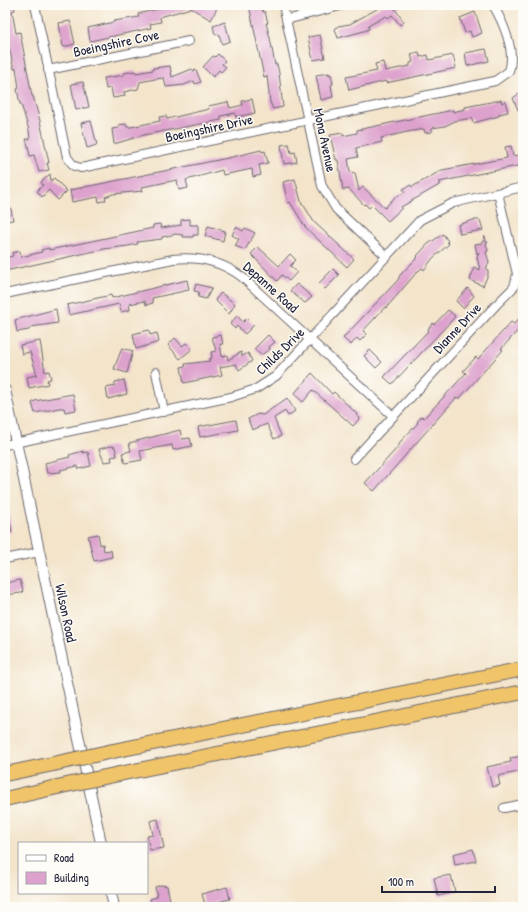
<svg xmlns="http://www.w3.org/2000/svg" width="528" height="912" font-family="'Patrick Hand',sans-serif">
<style>
.building{fill:#dda1cd}
.lines{fill:none;stroke-linecap:round;stroke-linejoin:round}
.minor-casing{stroke:#6b666d;stroke-width:10}
.tertiary-casing{stroke:#6b666d;stroke-width:12}
.motorway-casing{stroke:#6b666d;stroke-width:16}
.minor{stroke:#fff;stroke-width:8}
.tertiary{stroke:#fff;stroke-width:10}
.motorway{stroke:#f0c469;stroke-width:14}
.motorway-bridge-casing{stroke:#6b666d;stroke-width:16;stroke-linecap:butt}
.motorway-bridge{stroke:#f0c469;stroke-width:14}
.labels{text-anchor:middle;stroke-width:3;stroke-linejoin:round;paint-order:stroke}
.street-label{font-size:14px;fill:#22223b;stroke:#fdfcf7}
</style>
<rect width="100%" height="100%" fill="#fdfcf7"/>
<filter id="ink" filterUnits="userSpaceOnUse"><feTurbulence type="fractalNoise" baseFrequency=".025" numOctaves="2"/><feDisplacementMap in="SourceGraphic" scale="8" xChannelSelector="R" yChannelSelector="G"/><feConvolveMatrix kernelMatrix="1 2 1 2 8 2 1 2 1" color-interpolation-filters="sRGB"/></filter>
<filter id="wash" filterUnits="userSpaceOnUse"><feTurbulence type="fractalNoise" baseFrequency=".012" numOctaves="4" result="noise"/><feDisplacementMap in="SourceGraphic" scale="16" xChannelSelector="R" yChannelSelector="G"/><feGaussianBlur stdDeviation="0.9" result="paint"/><feColorMatrix in="noise" values="0 0 0 0 0 0 0 0 0 0 0 0 0 0 0 0 0 1.4 0 .05"/><feComposite in="paint" operator="in"/></filter>
<g filter="url(#wash)">
<rect width="100%" height="100%" fill="#f3e4ca"/>
<g id="blocks">
<path class="building" d="M5,5H14L15,10L12,11L16,33L20,32L32,96H33L40,121L49,163H47L49,170L39,172L34,155L30,156L28,146L26,139H30L29,130L21,104H20L17,89L19,88L16,68L14,69L8,43H5Z
M161,5H211L217,8L211,20L191,8L160,17L161,22L150,24L151,28L90,41L88,28L114,22V21L139,17L138,14L162,8Z
M249,5H261L263,12H265L268,23H266L270,38L275,65L277,64L279,73L283,107L273,109L270,102L267,76L264,77Z
M384,5H401L395,9L404,22L400,25L392,15L388,18L386,16L368,26L369,29L364,31L338,38L335,29L338,26L350,24Z
M475,12L482,33L472,37L470,31L465,33L460,18Z
M70,21L75,44L63,47L59,23Z
M225,22L230,41L222,44L219,34L215,35L213,26Z
M320,35L325,58L313,60L308,37Z
M486,49L489,61L467,66L465,53Z
M419,52L420,57L428,55L429,60L453,55L456,68L386,83V81L349,90L346,77L377,71L375,64L383,62L385,71L410,66V63L413,62L411,54Z
M218,54L225,61L222,64L226,67L221,72L219,70L213,77L203,67L213,56L215,57Z
M170,66L172,77L192,69L193,71L196,70L201,82L195,84L194,81L184,85L166,87L164,78L155,79L140,82L138,89L124,92L125,96L113,98L111,88L106,89L104,78L124,75V73L135,71L136,73L153,70V68Z
M329,73V75L331,74L333,84L331,85L333,97L321,100L316,75Z
M83,82L89,107L76,110L71,84Z
M523,91V108L518,110L513,98Z
M252,99L255,113L236,117L235,113L221,116V120L144,135L114,144L112,129L119,128L118,125L126,124L127,127H131L160,121L159,117L166,116L167,119L209,109L208,106L228,102L230,108L243,105L242,101Z
M501,100L502,103L505,101L508,112L499,114V116L473,123L472,118L455,121L445,126L432,128V132L425,133L424,129L407,132L381,138L382,142L356,148L358,157L348,159L350,172L355,173L359,191L363,187L385,208L394,198L405,192L403,189L411,185L412,187L442,170L507,158L505,147L511,146L513,156L520,155L522,165L439,182L441,184L401,207L402,208L388,221L372,205L369,208L365,204L364,205L349,189L343,190L338,160H336L330,135L343,133V136L357,133V130L453,110V112L465,109V107Z
M91,121L97,145L87,148L81,123Z
M289,144L291,153L295,152L297,162L284,164L281,145Z
M261,150L262,152L265,151L268,163L259,165L261,175L253,177L252,169L223,175L222,170L186,180L188,188L179,190L177,180L142,187L143,191L113,194L105,197L106,200L99,202L98,197L72,202L70,190L228,158Z
M50,174L51,181L54,178L67,191L58,200L49,190L42,197L37,191L43,185L41,182Z
M295,179L302,205L303,204L314,222L354,259L347,267L306,228L290,202L288,203L283,182Z
M11,208L13,220L5,221V209Z
M190,219V225H198V235H193V237H183V235L176,234L162,237V239L137,242L138,244L128,246L104,249L5,271V258L13,256L12,253L20,251L21,257L42,252L41,250L49,248V250L153,228V225L160,224L161,228L181,225V220Z
M473,220H480L483,230L460,234L458,225Z
M208,226L225,231L223,241L205,236Z
M236,227L243,231L245,228L255,233L245,250L235,246L239,239L232,235Z
M443,234L448,241L447,242L449,244L433,258L424,270L422,268L418,271L386,308L385,307L363,331L367,334L360,341L357,338L351,345L343,338L398,280L400,275L418,257L417,256L428,244Z
M485,236L486,242H488L486,244L488,251L486,252L489,262L486,269L488,270V275L483,286L470,280L474,267L480,270L477,257L479,252L477,254L475,244L482,243Z
M258,247L279,266L290,254L296,260L290,266L297,272L289,281L282,275L277,281L251,254Z
M333,269L339,275L325,289L319,283Z
M187,280L189,290L152,298L153,303L146,305L145,301L129,304L130,310L121,312L119,304L69,315L67,305L111,295L112,298Z
M196,284L212,288L206,299L198,297L199,292L194,291Z
M297,284L312,297L305,303L290,291Z
M468,288L474,296L463,308L456,301Z
M221,293L235,304L229,314L215,300Z
M56,309L58,323L31,327L29,330L17,332L15,320Z
M448,310L455,316L453,319L392,384L384,377L429,330L428,329L433,323L434,325Z
M523,314V325L501,349L503,350L459,399L457,397L439,417L374,491L365,483L398,447L401,441L418,423L417,422L422,416L424,418L455,385L466,373L463,371L476,357L478,359L511,322L514,324Z
M237,316L243,322L247,318L254,325L245,334L237,326L235,329L230,324Z
M149,330L150,335L157,333L159,342L136,349L133,334Z
M221,335L223,344H220L222,356L227,355L228,360L241,352L242,356L248,353L252,361L239,370L236,364L220,367L222,375L184,383L181,367L186,366L185,364L210,361L209,359L212,358L211,352L216,351L212,337Z
M268,335L275,342L269,347L270,349L261,355L254,349Z
M175,338L182,346L186,343L192,349L180,359L168,345Z
M40,341L45,372L49,371L51,379L47,380L48,384L29,388L27,377L37,375L30,352L22,354L20,345Z
M122,348L133,351L127,373L114,369Z
M370,350L382,362L376,368L364,356Z
M312,373L332,394L334,392L357,414L356,415L360,418L353,426L313,390L303,402L294,394Z
M124,380L127,394L108,399L106,388L115,386V382Z
M73,394L76,410L65,412L64,408H59L35,413L32,403L35,401Z
M287,398L295,411L288,416L285,411L274,418L281,436L274,439L267,424L252,430L248,419L258,414L263,415Z
M236,420L238,430L200,437L198,427Z
M180,430L182,439L190,438L192,446L173,450L172,445L140,451L142,460L125,463L122,453L131,451L129,443Z
M111,446L115,447L117,456L111,457L112,461L104,462L99,449Z
M83,451V453L88,452L91,466L78,469V466L60,470L61,472L47,473L45,463L70,457L69,455Z
M5,511H8L12,532L5,534Z
M98,534L100,545L103,544L104,551L111,550L112,557L94,561L88,536Z
M20,580L23,591L21,593L5,595V583Z
M523,756V771L498,776L500,785L492,787L487,767L511,762L510,758Z
M158,819L164,848L150,850L147,836L153,835L150,821Z
M473,849L476,861L455,865L453,854Z
M451,875L455,892L438,896L434,878Z
M161,885L167,886L171,905H167L168,907H152L150,899L157,897L155,887Z
M227,887L230,899L205,905L202,894Z"/>
</g>
</g>
<g filter="url(#ink)">
<use href="#blocks" fill-opacity="0" stroke="#6b666d" stroke-width="1"/>
<g class="lines">
<defs>
<path id="minor" d="M35,5L67,157L74,166L81,168L495,81L509,71C516,51 503,22 493,5
M283,5L322,186L336,209L387,257
M286,20L344,5
M48,70L189,41
M5,294L173,259C199,256 221,261 242,277L393,416
M156,372L164,412
M5,445L231,397L256,389L276,376L420,220L453,203L523,187
M354,459L496,305L514,287L517,274L498,193
M5,559L39,552
M504,808L523,804"/>
<path id="tertiary" d="M5,390L101,843
M111,893L114,907"/>
<path id="motorway" d="M113,751L523,669
M5,774L53,764
M119,774L523,692
M5,799L57,787"/>
</defs>
<use href="#minor" class="minor-casing"/>
<use href="#tertiary" class="tertiary-casing"/>
<use href="#motorway" class="motorway-casing"/>
<use href="#minor" class="minor"/>
<use href="#tertiary" class="tertiary"/>
<use href="#motorway" class="motorway"/>
<defs>
<path id="motorway-bridge" d="M53,764L113,751
M57,787L119,774"/>
</defs>
<use href="#motorway-bridge" class="motorway-bridge-casing"/>
<use href="#motorway-bridge" class="motorway-bridge"/>
</g>
</g>
<g class="labels">
<g class="street-label">
<text transform="translate(116 43) rotate(-12)" y="5">Boeingshire Cove</text>
<text transform="translate(209 128) rotate(-12)" y="5">Boeingshire Drive</text>
<text transform="translate(325 140) rotate(78)" y="5">Mona Avenue</text>
<text transform="translate(271 287) rotate(42)" y="5">Depanne Road</text>
<text transform="translate(457 328) rotate(-47)" y="5">Dianne Drive</text>
<text transform="translate(280 351) rotate(-44)" y="5">Childs Drive</text>
<text transform="translate(66 613) rotate(78)" y="5">Wilson Road</text>
</g>
</g>
<rect width="528" height="912" fill="none" stroke="#fdfcf7" stroke-width="20"/>
<rect x="18" y="842" width="130" height="52" fill="#fdfcf7" stroke="#a5a5ac"/>
<rect x="26" y="855" width="20" height="6" fill="#ffffff" stroke="#a5a5ac"/>
<text x="54" y="862" font-size="12" fill="#22223b">Road</text>
<rect x="26" y="872" width="20" height="12" fill="#dda1cd" stroke="#a5a5ac"/>
<text x="54" y="882" font-size="12" fill="#22223b">Building</text>
<path d="M382 886v6h113v-6" fill="none" stroke="#22223b" stroke-width="2"/>
<text x="388" y="886" font-size="12" fill="#22223b" stroke="#fdfcf7" stroke-width="3" paint-order="stroke">100 m</text>
</svg>
